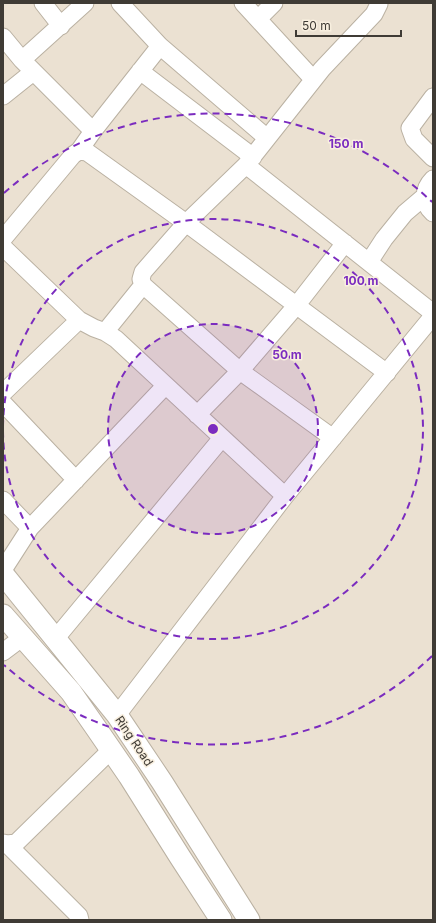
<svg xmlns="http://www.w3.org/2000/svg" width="436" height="923" font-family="Inter,sans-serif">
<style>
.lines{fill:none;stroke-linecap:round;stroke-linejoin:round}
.minor-casing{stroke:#bab1a2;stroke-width:19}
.major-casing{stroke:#bab1a2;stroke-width:23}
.minor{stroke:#fff;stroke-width:17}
.major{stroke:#fff;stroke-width:21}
.ring{fill:none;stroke:#7b2cbf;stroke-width:2;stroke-dasharray:7 5}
.labels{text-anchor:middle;stroke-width:3;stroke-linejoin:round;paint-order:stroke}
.street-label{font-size:12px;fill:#3f3b35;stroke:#f8efdf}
.centre{fill:#7b2cbf;stroke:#f8efdf;stroke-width:2}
.ring-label{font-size:12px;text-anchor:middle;font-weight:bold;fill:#7b2cbf;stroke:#f8efdf;stroke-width:3;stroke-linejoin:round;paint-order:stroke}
</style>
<rect width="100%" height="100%" fill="#ebe1d2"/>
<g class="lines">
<defs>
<path id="minor" d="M43,3L61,26
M120,3L160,46L267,138
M243,3L313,79
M258,19L274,3
M3,37L22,60L93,131
M22,60L85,3
M140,71L253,157
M3,96L33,72
M433,97L410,128L414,139L433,158
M79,151L87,152L186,223L387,373
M246,165L433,313
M433,179C423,189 422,203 433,213
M3,239L73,155L79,151L93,131L160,46
M3,247L79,320L94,328L105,332L116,339L285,496
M369,262L384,239L405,213L425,196
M105,332L143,285
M3,393L79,320
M3,403L76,480
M197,415L240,371L296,306L345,243
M333,438L240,371L143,285L141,279L143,272L186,223L246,165L322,69L374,14L379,4V3
M3,500L30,528
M3,570L30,528L165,386
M56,638L222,438
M3,652L23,637
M117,715L285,496L433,316
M3,843L7,844L79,916L80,920
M7,844L16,843L111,750"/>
<path id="major" d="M3,574L117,715L162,782L249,920
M3,615L71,692L96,728L129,776L180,857L221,920"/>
</defs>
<use href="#minor" class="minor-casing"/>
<use href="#major" class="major-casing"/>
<use href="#minor" class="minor"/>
<use href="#major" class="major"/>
</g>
<circle cx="213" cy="429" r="105" fill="#7b2cbf" fill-opacity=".12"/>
<g class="ring">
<circle cx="213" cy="429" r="105"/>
<path d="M3 427A210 210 0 1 1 3 431"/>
<path d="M432 656A315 315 0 0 1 4 665M4 193A315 315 0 0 1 432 202"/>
</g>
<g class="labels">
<g class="street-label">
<text transform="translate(134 741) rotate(56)" y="4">Ring Road</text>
</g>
</g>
<circle cx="213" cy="429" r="6" class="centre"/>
<g class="ring-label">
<text x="346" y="148">150 m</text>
<text x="361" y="285">100 m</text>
<text x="287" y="359">50 m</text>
</g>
<rect width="436" height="923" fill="none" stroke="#3f3b35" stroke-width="8"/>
<path d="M296 30v6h105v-6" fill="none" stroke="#3f3b35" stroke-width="2"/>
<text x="302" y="30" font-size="12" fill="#3f3b35" stroke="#f8efdf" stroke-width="3" paint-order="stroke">50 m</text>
</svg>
